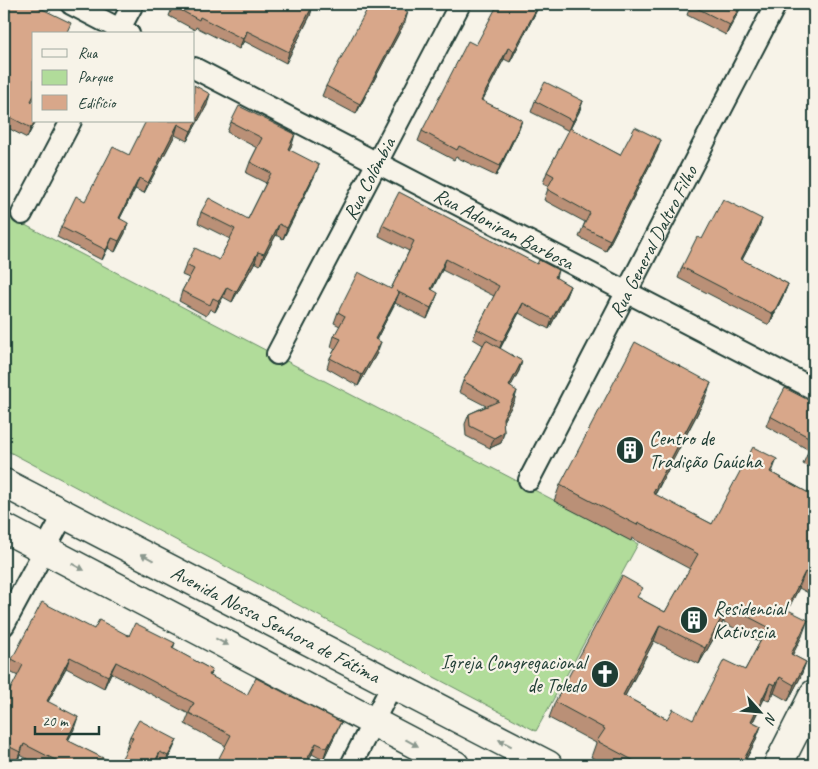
<svg xmlns="http://www.w3.org/2000/svg" width="818" height="769" font-family="Caveat,sans-serif">
<style>
.green{fill:#b1dc9a;stroke:#688c67}
.lines{fill:none;stroke-linecap:round;stroke-linejoin:round}
.street-casing{stroke:#1f3d34;stroke-width:24}
.secondary-casing{stroke:#1f3d34;stroke-width:31}
.street{stroke:#f7f3e8;stroke-width:20}
.secondary{stroke:#f7f3e8;stroke-width:28}
.wall{fill:#ba9077;stroke:#1f3d34;fill-rule:evenodd}
.shaded-wall{fill:#977561;stroke:#1f3d34}
.building{fill:#d8a78a;stroke:#1f3d34;fill-rule:evenodd}
.oneway{fill:#8b988e}
.labels{text-anchor:middle;stroke-width:4.5;stroke-linejoin:round;paint-order:stroke}
.street-label{font-size:20px;fill:#1f3d34;stroke:#f7f3e8}
.poi-label{font-size:20px;fill:#1f3d34;stroke:#f7f3e8;text-anchor:start}
</style>
<rect width="100%" height="100%" fill="#f7f3e8"/>
<filter id="ink" filterUnits="userSpaceOnUse"><feTurbulence type="fractalNoise" baseFrequency=".02" numOctaves="2"/><feDisplacementMap in="SourceGraphic" scale="10" xChannelSelector="R" yChannelSelector="G"/><feConvolveMatrix kernelMatrix="1 2 1 2 8 2 1 2 1" color-interpolation-filters="sRGB"/></filter>
<g filter="url(#ink)">
<path class="green" d="M4,214L638,544L536,731L4,449Z"/>
<g class="lines">
<defs>
<g id="street">
<path d="M71,4L129,34"/>
<path d="M117,34L133,4"/>
<path id="s1" d="M194,68L814,389"/>
<path d="M22,214L71,121"/>
<path id="s2" d="M277,354L460,4"/>
<path id="s3" d="M529,480L776,4"/>
<path d="M4,625L64,514"/>
<path d="M351,765L392,685"/>
</g>
<g id="secondary">
<path id="s4" d="M4,483L548,765"/>
<path d="M4,528L455,765"/>
<path d="M778,765L814,694"/>
</g>
</defs>
<use href="#street" class="street-casing"/>
<use href="#secondary" class="secondary-casing"/>
<use href="#street" class="street"/>
<use href="#secondary" class="secondary"/>
</g>
<path class="wall" d="M540,4L510,62L504,59L482,101L522,120L518,131L496,176L456,157L454,160L418,141L422,131L476,45Z
M691,4H741L739,11L726,35L687,15Z
M313,5L310,16L286,63L244,41L239,49L196,27L195,30L169,16L173,6Z
M401,8L405,22L356,114L322,96L326,86Z
M34,34V99L32,102L34,121L27,138L6,127Z
M535,101H583L579,112L570,129L620,155L661,140L657,151L606,251L579,237L585,222L544,200L549,186L543,183L547,172L569,131L531,112Z
M207,105L187,141L175,135L144,193L135,189L120,218L125,233L115,252L108,248L102,260L57,237L61,227L129,155Z
M231,122L292,145L289,149L315,175L283,239L276,235L260,265L255,262L232,302L223,297L215,312L210,309L206,316L179,301L182,291L189,278L182,275L186,265L219,260L230,239L198,223L201,212L248,219L266,183L246,173L250,162L257,148L227,132Z
M382,225L537,264L558,270L556,278L570,286L566,296L549,329L519,313L500,349L522,361L519,371L510,387L514,402L503,421L504,432L501,443L490,448L466,436L465,424L469,414L486,406L459,392L463,381L483,345L473,339L477,329L494,296L442,270L432,290L434,303L427,319L395,303L376,340L377,353L358,386L327,368L330,358L335,349L331,347L334,336L340,326L334,323L338,312L391,289L409,251L379,236Z
M758,230L742,260L788,284L784,294L769,325L678,278L682,267L702,239Z
M705,399L655,495L712,524L772,473L814,496V534L813,537L814,538V596L799,588L787,610L802,636L792,655L806,662L800,678L788,701L774,693L769,701L764,699L753,722L761,726L755,742L743,765H606L591,757L596,743L549,718L555,702L639,598L665,612L690,569L632,538L631,541L554,501L560,485ZM723,622L760,642L745,670L693,720L667,719L625,696L654,641L699,664Z
M814,403V470L803,464L809,450L766,426L770,416Z
M94,629L175,643L173,649L212,670L210,676L247,695L336,733L323,760L312,754L306,765H216L226,746L185,724L189,714L111,673L104,688L66,668L48,702L74,729L68,741L117,765H39L20,755L16,764L4,757V702L18,676L8,671L12,659Z
M130,736L177,740L172,751L165,765H158L126,748Z"/>
<path class="shaded-wall" d="M539,4H540L510,62L514,51Z
M741,4L739,11L726,35L730,25Z
M313,5L310,16L286,63L289,52Z
M408,12L405,22L356,114L360,104Z
M247,31L244,41L239,49L243,39Z
M508,48L504,59L477,111L481,100Z
M210,94L207,105L187,141L191,131Z
M583,101L579,112L569,131L573,121Z
M522,120L518,131L496,176L500,166Z
M35,121H36L27,138L31,128Z
M178,124L175,135L144,193L148,183Z
M295,134L292,145L284,159L288,149Z
M661,140L657,151L606,251L610,240Z
M319,165L315,175L283,239L287,228Z
M139,178L135,189L115,228L119,218Z
M762,219L758,230L737,269L741,259Z
M128,223L125,233L115,252L119,241Z
M279,224L276,235L260,265L264,254Z
M112,238L108,248L102,260L106,250Z
M258,252L255,262L232,302L236,292Z
M446,259L442,270L427,300L431,289Z
M788,284L784,294L769,325L773,314Z
M570,286L566,296L549,329L552,319Z
M227,287L223,297L215,312L219,301Z
M399,293L395,303L371,350L375,339Z
M438,293L434,303L427,319L431,308Z
M523,303L519,313L498,352L502,342Z
M381,342L377,353L358,386L362,375Z
M522,361L519,371L505,397L509,386Z
M711,383L705,399L647,509L653,493Z
M517,391L514,402L499,428L503,418Z
M504,432L501,443L490,448L494,438Z
M777,459L771,475L770,472Z
M814,529V534L805,552L810,536Z
M805,572L799,588L780,625L786,609Z
M728,606L723,622L699,664L705,648Z
M808,620L802,636L785,670L791,654Z
M660,625L654,641L617,711L623,695Z
M70,657L66,668L42,713L47,701Z
M116,662L111,673L104,688L108,676Z
M806,662L800,678L788,701L794,685Z
M780,677L774,693L769,701L775,685Z
M770,683L764,699L745,737L751,721Z
M78,717L74,729L62,752L67,740Z
M341,722L336,733L323,760L327,748Z
M761,726L755,742L743,765H741Z
M177,740L172,751L164,765L168,756Z
M316,743L312,754L306,765H304Z
M24,744L20,755L16,764L20,752Z
M160,752L156,764L155,765H153Z"/>
<path class="building" d="M4,4H32L71,23L66,34H34V95L31,101L34,103V121H35L31,128L10,117L4,129Z
M174,4H311L313,5L289,52L247,31L243,39L200,17L199,20L173,6Z
M370,4H402L400,7L408,12L360,104L326,86Z
M498,4H539L514,51L508,48L481,100L522,120L500,166L459,146L457,150L422,131L468,41L476,45Z
M691,4H741L730,25L691,5Z
M545,82L583,101L573,121L535,101Z
M194,85L210,94L191,131L178,124L148,183L139,178L119,218L128,223L119,241L112,238L106,250L61,227L76,196L85,201L113,147L129,155L146,121H194Z
M239,106L295,134L288,149L319,165L287,228L279,224L264,254L258,252L236,292L227,287L219,301L213,298L210,305L182,291L194,269L186,265L195,248L219,260L235,229L201,212L209,198L248,219L271,173L250,162L262,138L231,122Z
M635,127L661,140L610,240L583,227L590,213L547,189L554,176L547,172L570,128L620,155Z
M399,192L537,264L539,260L558,270L555,277L570,286L552,319L523,303L502,342L477,329L499,286L446,259L431,289L438,293L431,308L396,291L399,293L375,339L381,342L362,375L330,358L341,339L334,336L345,316L338,312L358,272L391,289L414,241L382,225Z
M723,199L762,219L741,259L788,284L773,314L682,267L697,237L702,239Z
M486,340L522,361L509,386L517,391L503,418L504,432L494,438L470,426L469,414L499,401L463,381Z
M635,342L711,383L653,493L712,524L753,447L777,459L770,472L814,496V529L810,536L814,538V577L805,572L786,609L808,620L791,654L806,662L794,685L780,677L775,685L770,683L751,721L761,726L741,765H642L597,741L605,729L555,702L622,576L643,588L637,597L665,612L698,554L638,522L637,525L560,485ZM728,606L768,627L745,670L724,660L693,720L673,709L667,719L623,695L660,625L705,648Z
M785,388L814,403V440L770,416Z
M814,441V458L807,454Z
M42,602L94,629L99,620L129,636L135,623L175,643L172,648L212,670L209,675L247,695L256,678L341,722L327,748L316,743L304,765H223L217,762L231,735L189,713L194,703L116,662L108,676L70,657L47,701L78,717L67,740L117,765H65L24,744L20,752L4,744V702L23,665L12,659Z
M139,720L177,740L168,756L160,752L153,765H118L133,738L130,736Z"/>
<defs><path id="oneway-solid" d="M-6-.8H1V-3.2L6.5 0L1 3.2V.8H-6Z" transform="scale(1.25)"/></defs>
<g class="oneway">
<use href="#oneway-solid" transform="translate(147 557) rotate(-152)"/>
<use href="#oneway-solid" transform="translate(78 567) rotate(28)"/>
<use href="#oneway-solid" transform="translate(222 642) rotate(28)"/>
<use href="#oneway-solid" transform="translate(412 743) rotate(28)"/>
<use href="#oneway-solid" transform="translate(505 743) rotate(-153)"/>
</g>
</g>
<defs>
<symbol id="building-disc" viewBox="-11 -11 22 22"><circle r="9.5" fill="#1f3d34" stroke="#f7f3e8"/><path d="M-4-6H4V6H1V3H-1V6H-4ZM-2.5-4.3h1.7v1.8h-1.7ZM.8-4.3h1.7v1.8H.8ZM-2.5-1h1.7V.8h-1.7ZM.8-1h1.7V.8H.8Z" fill="#fff"/></symbol>
<symbol id="church-disc" viewBox="-11 -11 22 22"><circle r="9.5" fill="#1f3d34" stroke="#f7f3e8"/><path d="M-1.2-6h2.4v3.5h3.3v2.4h-3.3V6h-2.4V-.1h-3.3v-2.4h3.3Z" fill="#fff"/></symbol>
</defs>
<g fill-rule="evenodd">
<use href="#building-disc" x="614" y="434" width="32" height="32"/>
<use href="#building-disc" x="678" y="604" width="32" height="32"/>
<use href="#church-disc" x="589" y="658" width="32" height="32"/>
</g>
<g class="labels">
<g class="street-label">
<text dy="7" stroke="none"><textPath href="#s2" startOffset="198">Rua Colômbia</textPath></text>
<text dy="7" stroke="none"><textPath href="#s1" startOffset="349">Rua Adoniran Barbosa</textPath></text>
<text dy="7" stroke="none"><textPath href="#s3" startOffset="269">Rua General Daltro Filho</textPath></text>
<text dy="7" stroke="none"><textPath href="#s4" startOffset="306">Avenida Nossa Senhora de Fátima</textPath></text>
</g>
<g class="poi-label">
<text x="649" y="445">Centro de<tspan x="649" dy="23">Tradição Gaúcha</tspan></text>
<text x="713" y="615">Residencial<tspan x="713" dy="23">Katiuscia</tspan></text>
<text x="586" y="669" text-anchor="end">Igreja Congregacional<tspan x="586" dy="23">de Toledo</tspan></text>
</g>
</g>
<rect width="818" height="769" fill="none" stroke="#f7f3e8" stroke-width="20"/>
<rect x="10" y="10" width="798" height="749" fill="none" stroke="#1f3d34" stroke-width="2" filter="url(#ink)"/>
<rect x="32" y="32" width="162" height="90" fill="#f7f3e8" stroke="#a1aaa0"/>
<rect x="42" y="49" width="25" height="8" fill="#f7f3e8" stroke="#a1aaa0"/>
<text x="78" y="58" font-size="15" fill="#1f3d34">Rua</text>
<rect x="42" y="70" width="25" height="15" fill="#b1dc9a" stroke="#a1aaa0"/>
<text x="78" y="82" font-size="15" fill="#1f3d34">Parque</text>
<rect x="42" y="95" width="25" height="15" fill="#d8a78a" stroke="#a1aaa0"/>
<text x="78" y="108" font-size="15" fill="#1f3d34">Edifício</text>
<g transform="translate(760 712) rotate(117)" stroke="#f7f3e8" stroke-width="4" paint-order="stroke">
<path d="M0-4L9 19L0 12L-9 19Z" fill="#1f3d34"/>
<text y="-8" font-size="14" font-weight="bold" text-anchor="middle" fill="#1f3d34">N</text>
</g>
<path d="M35 726v8h64v-8" fill="none" stroke="#1f3d34" stroke-width="2.5"/>
<text x="42" y="726" font-size="15" fill="#1f3d34" stroke="#f7f3e8" stroke-width="4" paint-order="stroke">20 m</text>
</svg>
